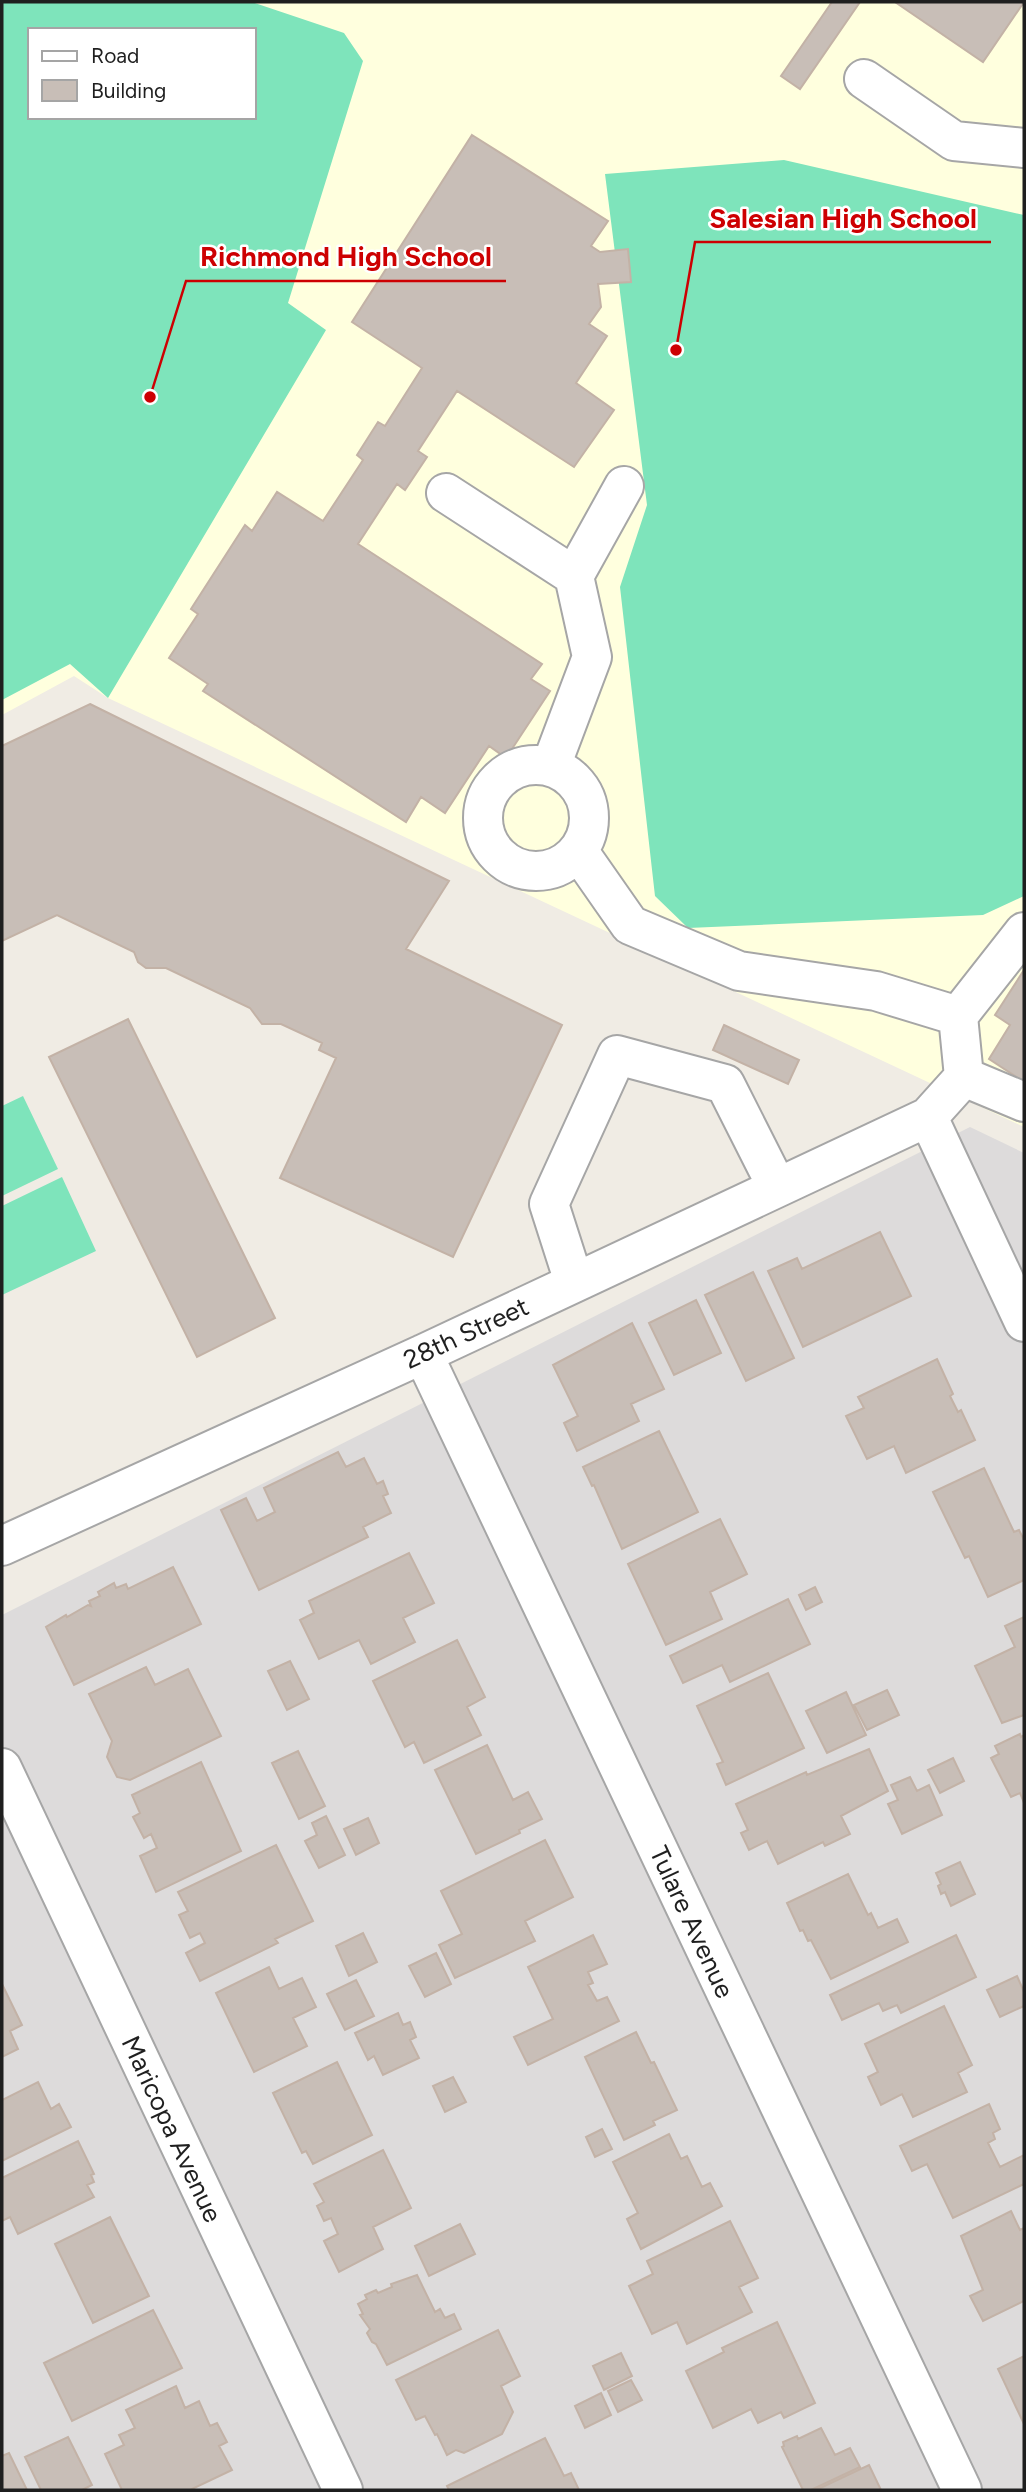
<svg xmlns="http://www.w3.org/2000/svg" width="1026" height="2492" font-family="Figtree,sans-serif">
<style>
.residential{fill:#dddbdb}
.education{fill:#ffffde;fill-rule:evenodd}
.pitch{fill:#7ee4bb;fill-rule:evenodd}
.building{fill:#c8beb7;stroke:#c3b2a6;stroke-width:2}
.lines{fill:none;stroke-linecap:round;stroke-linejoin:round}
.minor-casing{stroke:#a6a6a6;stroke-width:42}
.minor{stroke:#fff;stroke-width:38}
.labels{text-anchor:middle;stroke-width:5;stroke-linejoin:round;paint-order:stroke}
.street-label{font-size:26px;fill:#1f1f1f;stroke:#fff}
.leader{fill:none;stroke:#cd0002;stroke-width:2.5}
.callout-dot{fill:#cd0002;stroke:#fff;stroke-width:2.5}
.callout-label{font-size:28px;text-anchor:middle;font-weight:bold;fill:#cd0002;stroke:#fff;stroke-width:5;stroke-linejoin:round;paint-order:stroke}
</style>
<rect width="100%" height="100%" fill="#f0ece4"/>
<path class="residential" d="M970,1127L1024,1153V2490H2V1615Z"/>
<path class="education" d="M2,2H1024V1127L108,698L74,676L2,715ZM30,30H254V117H30Z"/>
<path class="pitch" d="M2,2H252L344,33L363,61L288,303L326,330L108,698L70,664L2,700ZM30,30H254V117H30Z
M784,160L1024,215V896L983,915L688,928L655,896L620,587L647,505L605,174Z
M23,1096L58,1169L2,1196V1106Z
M62,1177L96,1251L2,1295V1206Z"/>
<path class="building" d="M832,2H860L800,89L781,76Z
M895,2H1024L983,62Z
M472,135L608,221L591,246L600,252L628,249L631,282L598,284L601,307L589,324L607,336L576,383L614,410L574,467L457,391L418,451L427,457L405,490L397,484L358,544L542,664L531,679L550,691L506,758L489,746L445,813L421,797L406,822L203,691L208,684L169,658L198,614L191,609L245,525L252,531L277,492L323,521L363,460L357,455L378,422L385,426L422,368L352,322Z
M90,704L449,881L406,949L562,1025L453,1257L280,1178L336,1058L319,1050L322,1043L281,1024H262L250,1008L166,968H146L138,962L134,952L57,915L2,941V746Z
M1024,970V1082L989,1059L1010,1025L995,1015Z
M128,1019L275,1318L197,1357L49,1057Z
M724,1025L799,1060L788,1084L713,1050Z
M880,1232L911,1296L803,1347L768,1271L797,1258L802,1269Z
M753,1272L794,1358L746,1381L705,1295Z
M696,1300L721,1353L674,1375L649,1323Z
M632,1323L664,1389L631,1404L639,1421L577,1451L564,1423L578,1416L553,1365Z
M937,1359L953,1394L950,1396L958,1412L961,1410L975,1440L906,1473L894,1446L867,1459L846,1416L864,1408L858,1397Z
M659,1431L698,1512L622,1549L594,1485L592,1486L583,1467Z
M338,1452L346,1467L364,1458L377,1484L383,1481L388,1494L383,1496L391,1513L363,1527L368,1537L259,1590L221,1510L246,1498L257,1521L275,1512L264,1488Z
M984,1468L1014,1532L1019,1530L1024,1540V1580L988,1597L969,1556L965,1558L933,1492Z
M720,1519L747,1574L710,1592L722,1619L666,1645L628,1564Z
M409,1553L434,1603L403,1618L415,1642L371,1664L359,1640L319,1659L300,1620L314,1613L309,1601Z
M173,1567L201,1624L74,1685L46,1627L66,1615L67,1617L88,1605L91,1606L89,1601L100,1596L98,1592L114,1583L116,1588L126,1584L128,1589Z
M815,1587L822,1602L806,1610L799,1595Z
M788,1599L810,1644L730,1682L722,1665L683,1683L670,1656Z
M1024,1617V1715L1002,1723L975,1666L1015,1647L1005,1626Z
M457,1640L485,1697L467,1707L481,1735L424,1763L414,1742L405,1747L373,1681Z
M290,1661L309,1699L287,1710L268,1671Z
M146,1667L155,1685L188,1669L221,1736L130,1780L117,1777L107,1757L112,1741L89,1694Z
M768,1673L804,1748L726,1785L717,1764L723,1762L697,1706Z
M887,1690L899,1715L867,1730L854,1705Z
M846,1692L866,1735L827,1753L806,1711Z
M1020,1734L1021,1737L1024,1735V1803L1020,1793L1011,1797L991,1758L999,1754L995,1746Z
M487,1745L513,1800L528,1792L542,1819L519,1830L520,1833L476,1854L435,1770Z
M869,1749L888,1791L841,1816L850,1834L825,1846L823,1842L778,1864L767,1841L749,1850L741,1833L748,1830L736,1804L806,1772L807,1775Z
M298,1751L325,1806L299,1819L272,1763Z
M953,1758L964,1781L940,1793L928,1770Z
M201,1762L241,1851L156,1892L140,1856L157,1848L151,1834L144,1838L133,1817L140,1813L132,1795Z
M910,1777L917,1791L929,1785L942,1815L902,1834L888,1804L898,1800L891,1785Z
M326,1816L345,1855L319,1868L305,1841L317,1835L312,1823Z
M368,1818L379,1843L356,1855L344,1829Z
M545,1840L573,1897L525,1921L535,1941L455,1978L439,1945L462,1934L441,1891Z
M276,1845L313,1921L275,1939L278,1943L200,1981L186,1953L205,1943L200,1933L190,1938L179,1915L188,1911L178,1892Z
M960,1862L975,1894L951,1906L945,1892L941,1894L938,1886L941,1884L936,1873Z
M848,1874L868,1915L871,1913L878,1928L897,1919L908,1942L831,1979L811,1940L808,1941L803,1930L800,1931L787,1903Z
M363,1933L377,1962L349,1976L336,1946Z
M593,1935L607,1964L588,1972L593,1983L588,1985L597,2001L607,1997L619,2021L528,2065L514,2037L553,2019L528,1967Z
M956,1935L976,1977L901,2013L897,2005L883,2011L879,2003L842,2020L830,1995Z
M436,1953L451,1984L425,1997L409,1966Z
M269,1967L279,1989L302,1978L316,2007L293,2018L307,2046L254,2072L216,1993Z
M1017,1976L1024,1992V2006L1000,2017L987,1990Z
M356,1980L374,2016L345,2030L327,1994Z
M2,1984L22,2025L10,2031L18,2049L2,2057Z
M944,2006L972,2065L958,2073L967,2092L913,2117L902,2094L881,2105L868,2077L878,2072L865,2044Z
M398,2013L403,2025L410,2022L416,2037L410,2040L419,2058L383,2075L374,2056L368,2060L355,2033Z
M636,2032L651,2063L654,2062L677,2110L653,2121L655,2125L624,2140L585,2057Z
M337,2062L372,2135L313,2164L306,2151L302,2153L273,2093Z
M453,2077L466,2102L445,2112L433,2086Z
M38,2082L51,2109L59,2104L71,2127L2,2161V2100Z
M989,2104L1000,2129L993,2133L995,2139L988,2143L1000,2167L1024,2155V2184L953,2218L927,2164L912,2171L900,2146Z
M602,2129L612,2149L595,2157L586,2137Z
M669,2134L681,2159L687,2156L702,2187L710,2183L722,2206L641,2249L627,2219L638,2213L613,2162Z
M78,2141L94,2174L91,2175L94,2182L87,2185L94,2197L18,2234L10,2217L2,2221V2178Z
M383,2150L411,2208L373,2227L383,2249L339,2272L324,2241L338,2234L331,2218L324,2221L317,2206L324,2202L314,2184Z
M1011,2211L1020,2230L1024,2228V2301L983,2321L970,2296L983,2290L961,2236Z
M110,2217L149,2296L93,2323L55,2244Z
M730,2221L758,2278L739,2287L752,2312L687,2344L677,2322L652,2334L629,2286L653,2274L647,2261Z
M460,2224L475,2254L429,2276L415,2246Z
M417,2275L435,2312L440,2309L445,2318L454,2314L461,2329L387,2365L376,2344L372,2342L367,2333L370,2329L360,2315L363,2314L358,2304L367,2299L365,2295L376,2290L378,2293L392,2287L391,2284Z
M153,2310L182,2368L72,2421L44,2363Z
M777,2322L815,2403L784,2418L781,2412L758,2423L751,2409L713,2428L686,2371L724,2352L722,2348Z
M498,2330L520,2376L501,2386L513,2412L502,2434L464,2453L456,2450L447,2455L437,2434L435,2435L425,2416L416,2420L396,2380Z
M621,2353L632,2376L604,2390L593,2366Z
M1024,2356V2424L998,2369Z
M631,2380L642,2400L618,2412L608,2391Z
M176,2386L185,2408L199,2401L210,2426L217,2423L227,2442L219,2446L232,2470L190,2490H122L105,2454L124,2445L119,2435L135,2428L126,2410Z
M601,2393L611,2415L585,2428L575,2406Z
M821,2428L835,2455L850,2448L860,2467L811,2490H803L782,2447L784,2446L783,2442L797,2436L798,2439Z
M68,2437L92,2485L82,2490H41L25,2457Z
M545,2438L564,2476L571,2473L579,2490H449L447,2486Z
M9,2453L27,2490H2V2456Z
M869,2465L881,2490H816Z"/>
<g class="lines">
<defs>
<path id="minor" d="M864,79L954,141L1024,148
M446,493L574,576L592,657L551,766
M574,576L624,486
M483 818a53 53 0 1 1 106 0a53 53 0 1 1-106 0Z
M579,852L630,925L739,971L876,991L958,1016
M964,1077L958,1016L1024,932
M928,1117L1024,1322
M574,1282L549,1204L617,1055L725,1084L777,1187
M423,1354L962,2490
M2,1546L423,1354L928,1117L964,1077L1024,1102
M2,1768L343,2490"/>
</defs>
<use href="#minor" class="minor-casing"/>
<use href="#minor" class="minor"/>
</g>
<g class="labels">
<g class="street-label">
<text transform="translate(466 1333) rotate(-25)" y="9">28th Street</text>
<text transform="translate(692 1922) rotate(65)" y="9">Tulare Avenue</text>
<text transform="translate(172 2129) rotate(65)" y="9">Maricopa Avenue</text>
</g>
</g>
<path class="leader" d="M676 350L695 242H991M150 397L186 281H506"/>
<g class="callout-dot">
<circle cx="676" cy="350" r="7"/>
<circle cx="150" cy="397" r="7"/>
</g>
<g class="callout-label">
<text x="843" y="228">Salesian High School</text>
<text x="346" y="266">Richmond High School</text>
</g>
<rect width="1026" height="2492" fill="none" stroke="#1f1f1f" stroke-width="7"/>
<rect x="28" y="28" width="228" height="91" fill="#ffffff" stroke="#a5a5a5" stroke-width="2"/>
<rect x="42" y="51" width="35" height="10" fill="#ffffff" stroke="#a5a5a5" stroke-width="2"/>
<text x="91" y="63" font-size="21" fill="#1f1f1f">Road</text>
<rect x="42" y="80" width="35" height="21" fill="#c8beb7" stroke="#a5a5a5" stroke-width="2"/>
<text x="91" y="98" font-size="21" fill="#1f1f1f">Building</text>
</svg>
